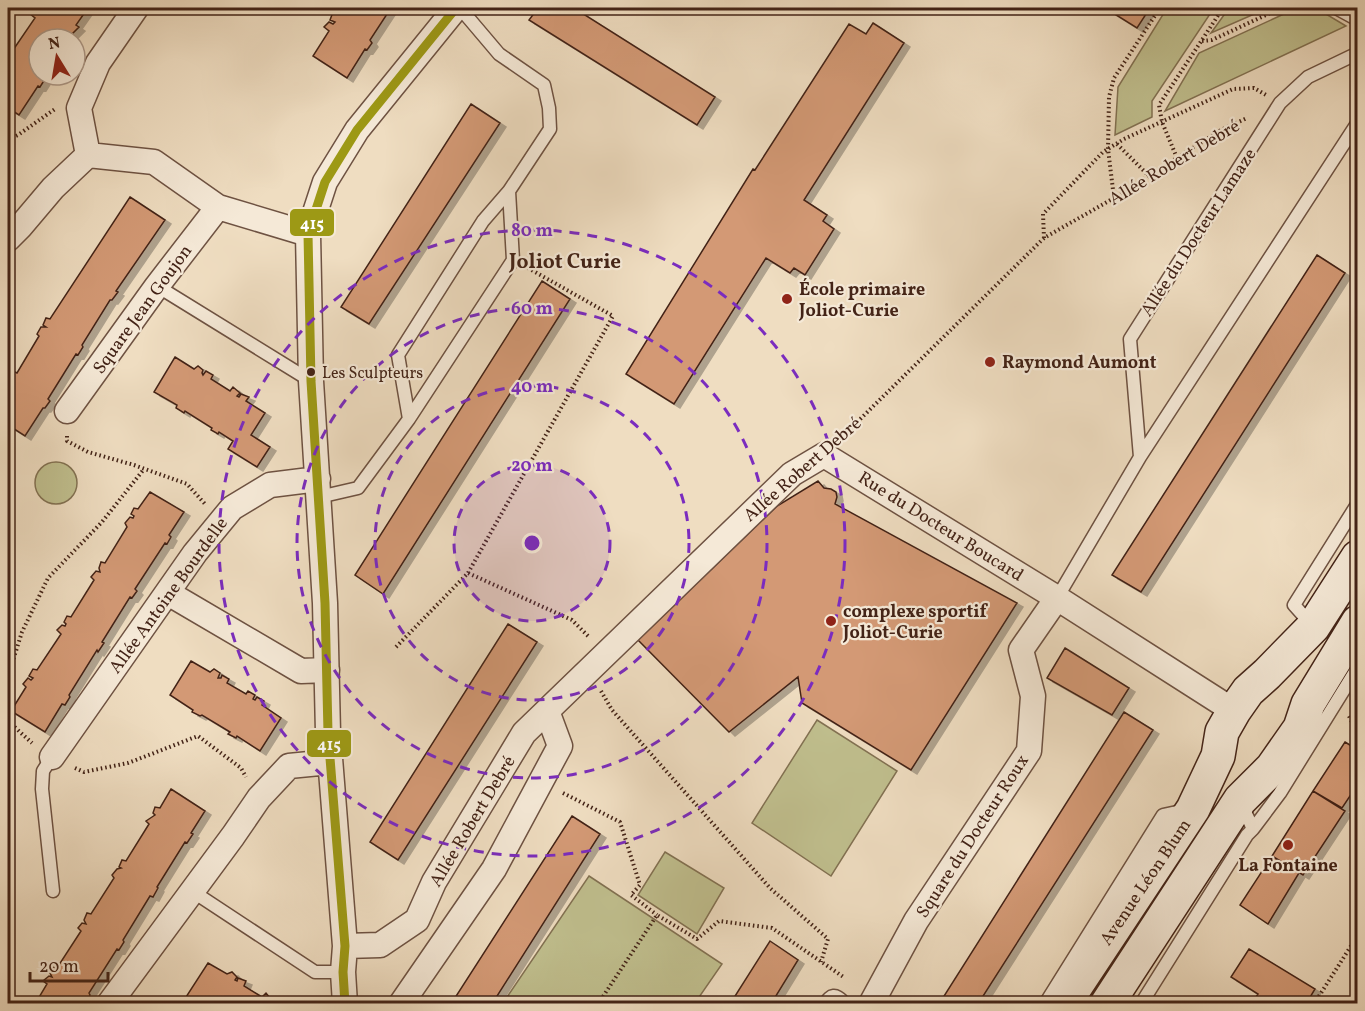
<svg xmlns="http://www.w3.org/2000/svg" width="1365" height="1011" font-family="Vollkorn,serif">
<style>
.green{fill:#c0bf8e;stroke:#827152;stroke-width:1.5}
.building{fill:#d39975;stroke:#432317;stroke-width:1.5;filter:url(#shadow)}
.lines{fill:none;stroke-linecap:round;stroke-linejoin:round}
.lane-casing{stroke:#6e5242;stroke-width:15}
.street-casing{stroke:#6e5242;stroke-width:27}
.secondary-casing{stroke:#432317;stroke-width:36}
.path{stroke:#432317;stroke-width:4;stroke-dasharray:1.5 3;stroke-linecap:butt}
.lane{stroke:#f5e9d7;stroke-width:12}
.street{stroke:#f5e9d7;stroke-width:24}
.secondary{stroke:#f5e9d7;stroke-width:33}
.bus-1-casing{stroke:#f5e9d7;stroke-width:14}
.bus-1{stroke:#9d9915;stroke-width:9}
.ring{fill:none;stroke:#7b2cbf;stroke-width:3;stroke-dasharray:10 8}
.poi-dot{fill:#8f2418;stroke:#f5e9d7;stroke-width:2}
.bus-dot{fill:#432317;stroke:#f5e9d7;stroke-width:2}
.labels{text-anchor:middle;stroke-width:4.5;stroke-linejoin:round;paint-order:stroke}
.bus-label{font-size:16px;fill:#432317;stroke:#f5e9d7;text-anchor:start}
.street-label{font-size:18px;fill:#432317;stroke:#f5e9d7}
.poi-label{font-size:18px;font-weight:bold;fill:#432317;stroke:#f5e9d7;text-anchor:start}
.quarter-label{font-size:21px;font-weight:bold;fill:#432317;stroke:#f5e9d7}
.centre{fill:#7b2cbf;stroke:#f5e9d7;stroke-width:3}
.ring-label{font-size:18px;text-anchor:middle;font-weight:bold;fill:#7b2cbf;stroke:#f5e9d7;stroke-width:4.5;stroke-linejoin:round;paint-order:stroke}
.line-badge{stroke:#f5e9d7;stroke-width:2}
.badge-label{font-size:16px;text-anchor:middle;font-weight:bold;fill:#fff}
</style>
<defs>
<filter id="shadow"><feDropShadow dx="6" dy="4" stdDeviation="0" flood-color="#0004"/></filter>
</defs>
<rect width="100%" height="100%" fill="#efddc1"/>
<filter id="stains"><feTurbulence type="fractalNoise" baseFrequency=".00333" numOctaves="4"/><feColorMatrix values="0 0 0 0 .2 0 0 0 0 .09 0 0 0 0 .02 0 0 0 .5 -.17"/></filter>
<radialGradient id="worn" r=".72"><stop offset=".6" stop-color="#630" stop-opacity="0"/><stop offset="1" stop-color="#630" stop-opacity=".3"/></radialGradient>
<path class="green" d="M1167,8H1214L1152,101V117L1115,135L1118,87Z
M1229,8H1268L1211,33Z
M1297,8H1316L1346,26L1165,111L1199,53Z
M35 483a21 21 0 1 1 42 0a21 21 0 1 1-42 0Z
M817,720L897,771L831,876L752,823Z
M665,852L724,888L697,934L638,895Z
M589,876L722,964L695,1003H503Z"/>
<path class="building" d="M35,8L39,11L40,9L39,8H88L76,25L79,27L67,39H39V75H44L43,77L45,79L40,87L38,86L19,115L8,108V52L11,53L35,18L30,14Z
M344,8H391L370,40L372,43L367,50L365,49L347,78L313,56L329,31L324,27L329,22L333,24L335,22L330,20L333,12L339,14Z
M538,8H574L715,97L697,125L529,20Z
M1105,8H1150L1137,28Z
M873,23L904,43L804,200L827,215L823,221L834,229L805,275L794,268L790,273L766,258L674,404L626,374L753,169L755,170L849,24L866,34Z
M471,104L500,123L369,324L341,307Z
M130,197L165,220L116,291L118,292L112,300H110L82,345L83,347L78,355L76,354L48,399L50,401L45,408H43L25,436L8,425V381L10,383L12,381L9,379L13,371L17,373L39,336L37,334L41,327H46L43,325L46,318L50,319Z
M1317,255L1345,273L1141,592L1112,575Z
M542,281L570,299L383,594L355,575Z
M175,357L194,369L198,366L203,370L202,373L203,375L206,371L213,375L211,379L230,391L233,387L240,393L237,396L239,397L241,394L249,397L246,401L265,413L251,435L270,447L257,467L228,449L233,441L219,432L218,434L211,430L212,428L185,411L184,413L176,408L177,405L154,392Z
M818,481L824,488L831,489L836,492L837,497L835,504L1017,603L911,770L802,703L798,677L729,732L638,640L777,506Z
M150,492L184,512L169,535L171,537L167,544L165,543L135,589L137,591L132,598L130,597L102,642L104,643L98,652L97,650L69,695L70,697L65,705L62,704L45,732L11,711L26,687L23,684L28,678L31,680L33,678L29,676L33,669L37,670L61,634L57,630L62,625L65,626L66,624L64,622L67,616L71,617L94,580L91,577L96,571L100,572L99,568L101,562L105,563L127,527L125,523L130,517L133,518L134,516L131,514L134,508L138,509Z
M508,624L537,642L398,860L370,842Z
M1065,648L1129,688L1112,715L1047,678Z
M191,661L210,672L214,669L220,673L218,678H221L222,675L229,679L227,683L246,694L248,691L255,695L253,699L255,700L257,697L264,701L262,705L281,718L260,751L237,736L236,738L228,734L230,732L202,715L200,716L192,712L193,710L170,695Z
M1124,712L1153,730L978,1004H939Z
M1345,742L1358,750V784L1342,808L1313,791Z
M171,789L205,811L191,833L193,834L187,843L185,842L157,887L158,888L153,897L150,896L123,940L124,942L119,950L117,949L89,993L90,995L85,1004H35L47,984L43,981L49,976L52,977L50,973L52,967L57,968L81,931L78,928L82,923L86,924L84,920L87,913L91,914L114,878L112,875L117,869L121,868L119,867L122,860L126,861L149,824L146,821L155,815L153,813L155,807L160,808Z
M1313,791L1345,811L1303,875L1272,856Z
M572,816L600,834L492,1004H451Z
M1272,856L1299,873L1268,924L1240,905Z
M770,941L798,960L771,1004H730Z
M1249,949L1315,989L1306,1004H1273L1268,1000L1265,1004H1259L1254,1000L1258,994L1231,977Z
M208,963L227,974L232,972L237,977L235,980L237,981L238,978L246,981L244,986L262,997L266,993L271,999L269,1002H271L273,999L279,1004H196L186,997Z"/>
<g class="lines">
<defs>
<path id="lane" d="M460,8L499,54L544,85L549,108L550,129L509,191
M1336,8L1358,20
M1358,53L1308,77L1280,103L1130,339L1140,457L1358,122
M157,286L311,381
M319,497L358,488L409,419L513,260L509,191L483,221L398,355L409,419
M1057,598L1140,457
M1311,624L1294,605L1358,503
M52,757L43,771L42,789L53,891
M1253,829L1280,793L1358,667
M192,891L315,972H343
M1045,1004L1163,815L1186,810
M1141,1004L1247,835L1253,829L1241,803"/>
<path id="street" d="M88,155L79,108L98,63L136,8
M8,239L20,227L53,188L88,155L154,162L218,207L308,234
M67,411L157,286L218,207
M168,593L301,671L327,670
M52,757L195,553L232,508L270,485L318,479
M345,946L380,945L417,920L434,882L524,733L792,474L824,455L1057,598L1234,711
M109,1004L233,836L259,798L289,766L330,762
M345,1004L343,972L345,946L328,733L325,603L311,381L308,234L325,182L357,130L456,8
M401,1004L494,869L560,746L547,711
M832,1004L834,1002L837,1004
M871,1004L916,921L1029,751L1033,696L1021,650L1057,598"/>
<path id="secondary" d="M1064,1004L1193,809L1218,756L1222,732L1234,711L1248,691L1267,674L1313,627L1358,557
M1107,1004L1240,800L1272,768L1300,728L1308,704L1358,622"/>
</defs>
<use href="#lane" class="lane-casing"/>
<use href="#street" class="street-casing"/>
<use href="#secondary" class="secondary-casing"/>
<path class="path" d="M1202,41L1212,40L1281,8
M8,140L18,135L55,109
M1117,144L1149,176
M1177,158L1162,122L1159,105L1223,8
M1114,198L1108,149L1109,97L1114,78L1160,8
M1044,238L1043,214L1103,152L1124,139L1233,89L1254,88L1266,95
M67,436V441L88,452L134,465L187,484L205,504
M841,438L1044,238L1114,198L1221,130L1247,118
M468,573L613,316L528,268
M396,647L468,573L572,620L588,636
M8,676L22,632L48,578L102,522L144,469
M601,691L612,710L770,888L828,939L821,962
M1349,716L1353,724L1358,727
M8,721L32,743
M75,768L84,772L128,763L198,736L241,768L246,777
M563,793L620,822L640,885L631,895L657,915
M598,1004L657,915L697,939L719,921L772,928L845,978
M1314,1004L1358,935"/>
<use href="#lane" class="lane"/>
<use href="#street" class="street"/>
<use href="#secondary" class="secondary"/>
<defs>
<path id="bus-1" d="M345,1004L343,972L345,946L328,733L325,603L311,381L308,234L325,182L357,130L456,8"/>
</defs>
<use href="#bus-1" class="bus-1-casing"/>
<use href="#bus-1" class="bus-1"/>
</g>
<circle cx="532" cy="543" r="78" fill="#7b2cbf" fill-opacity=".12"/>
<g class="ring">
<circle cx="532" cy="543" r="78"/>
<circle cx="532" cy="543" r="157"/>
<circle cx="532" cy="543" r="235"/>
<circle cx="532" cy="543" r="313"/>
</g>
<g class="poi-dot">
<circle cx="787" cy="299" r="6"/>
<circle cx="990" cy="362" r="6"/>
<circle cx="831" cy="621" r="6"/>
<circle cx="1288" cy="845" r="6"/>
</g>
<circle class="bus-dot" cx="311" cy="372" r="5"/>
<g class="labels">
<g class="bus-label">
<text x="322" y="378">Les Sculpteurs</text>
</g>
<g class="street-label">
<text transform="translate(1174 162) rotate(-31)" y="6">Allée Robert Debré</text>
<text transform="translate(1198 232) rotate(-57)" y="6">Allée du Docteur Lamaze</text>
<text transform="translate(142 309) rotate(-54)" y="6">Square Jean Goujon</text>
<text transform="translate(802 469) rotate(-41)" y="6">Allée Robert Debré</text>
<text transform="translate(941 526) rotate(32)" y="6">Rue du Docteur Boucard</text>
<text transform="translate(168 595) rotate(-54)" y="6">Allée Antoine Bourdelle</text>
<text transform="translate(472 821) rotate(-59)" y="6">Allée Robert Debré</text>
<text transform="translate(972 836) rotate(-57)" y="6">Square du Docteur Roux</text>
<text transform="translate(1145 882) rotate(-56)" y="6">Avenue Léon Blum</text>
</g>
<g class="poi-label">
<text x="799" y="295">École primaire<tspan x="799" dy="21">Joliot-Curie</tspan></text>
<text x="1002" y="368">Raymond Aumont</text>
<text x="843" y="617">complexe sportif<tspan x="843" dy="21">Joliot-Curie</tspan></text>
<text x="1288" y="871" text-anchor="middle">La Fontaine</text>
</g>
<g class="quarter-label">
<text x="565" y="268">Joliot Curie</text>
</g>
</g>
<circle cx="532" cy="543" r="9" class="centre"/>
<g class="ring-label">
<text x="532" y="236">80 m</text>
<text x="532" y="314">60 m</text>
<text x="532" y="392">40 m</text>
<text x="532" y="471">20 m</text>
</g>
<g class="line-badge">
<rect x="289" y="208" width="46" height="29" rx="6" fill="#9d9915"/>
<rect x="306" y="729" width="46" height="29" rx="6" fill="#9d9915"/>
</g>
<g class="badge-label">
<text x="312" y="229">415</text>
<text x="329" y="750">415</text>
</g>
<rect width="1365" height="1011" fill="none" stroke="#efddc1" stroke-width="30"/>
<rect x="9" y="9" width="1347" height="993" fill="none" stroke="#432317" stroke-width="3"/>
<rect x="15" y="15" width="1335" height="981" fill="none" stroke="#432317" stroke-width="1.5"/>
<g transform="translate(57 57) rotate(349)"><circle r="28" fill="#f5e9d7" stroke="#ae9a8a" stroke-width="1.5"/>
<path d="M0-4.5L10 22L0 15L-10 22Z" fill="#8f2418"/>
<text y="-9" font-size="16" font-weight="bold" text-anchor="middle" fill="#432317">N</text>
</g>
<path d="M30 972v9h78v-9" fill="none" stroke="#432317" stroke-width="3"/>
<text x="39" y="972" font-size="18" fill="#432317" stroke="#f5e9d7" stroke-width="4.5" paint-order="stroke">20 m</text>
<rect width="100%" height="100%" filter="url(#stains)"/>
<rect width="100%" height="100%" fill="url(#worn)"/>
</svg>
